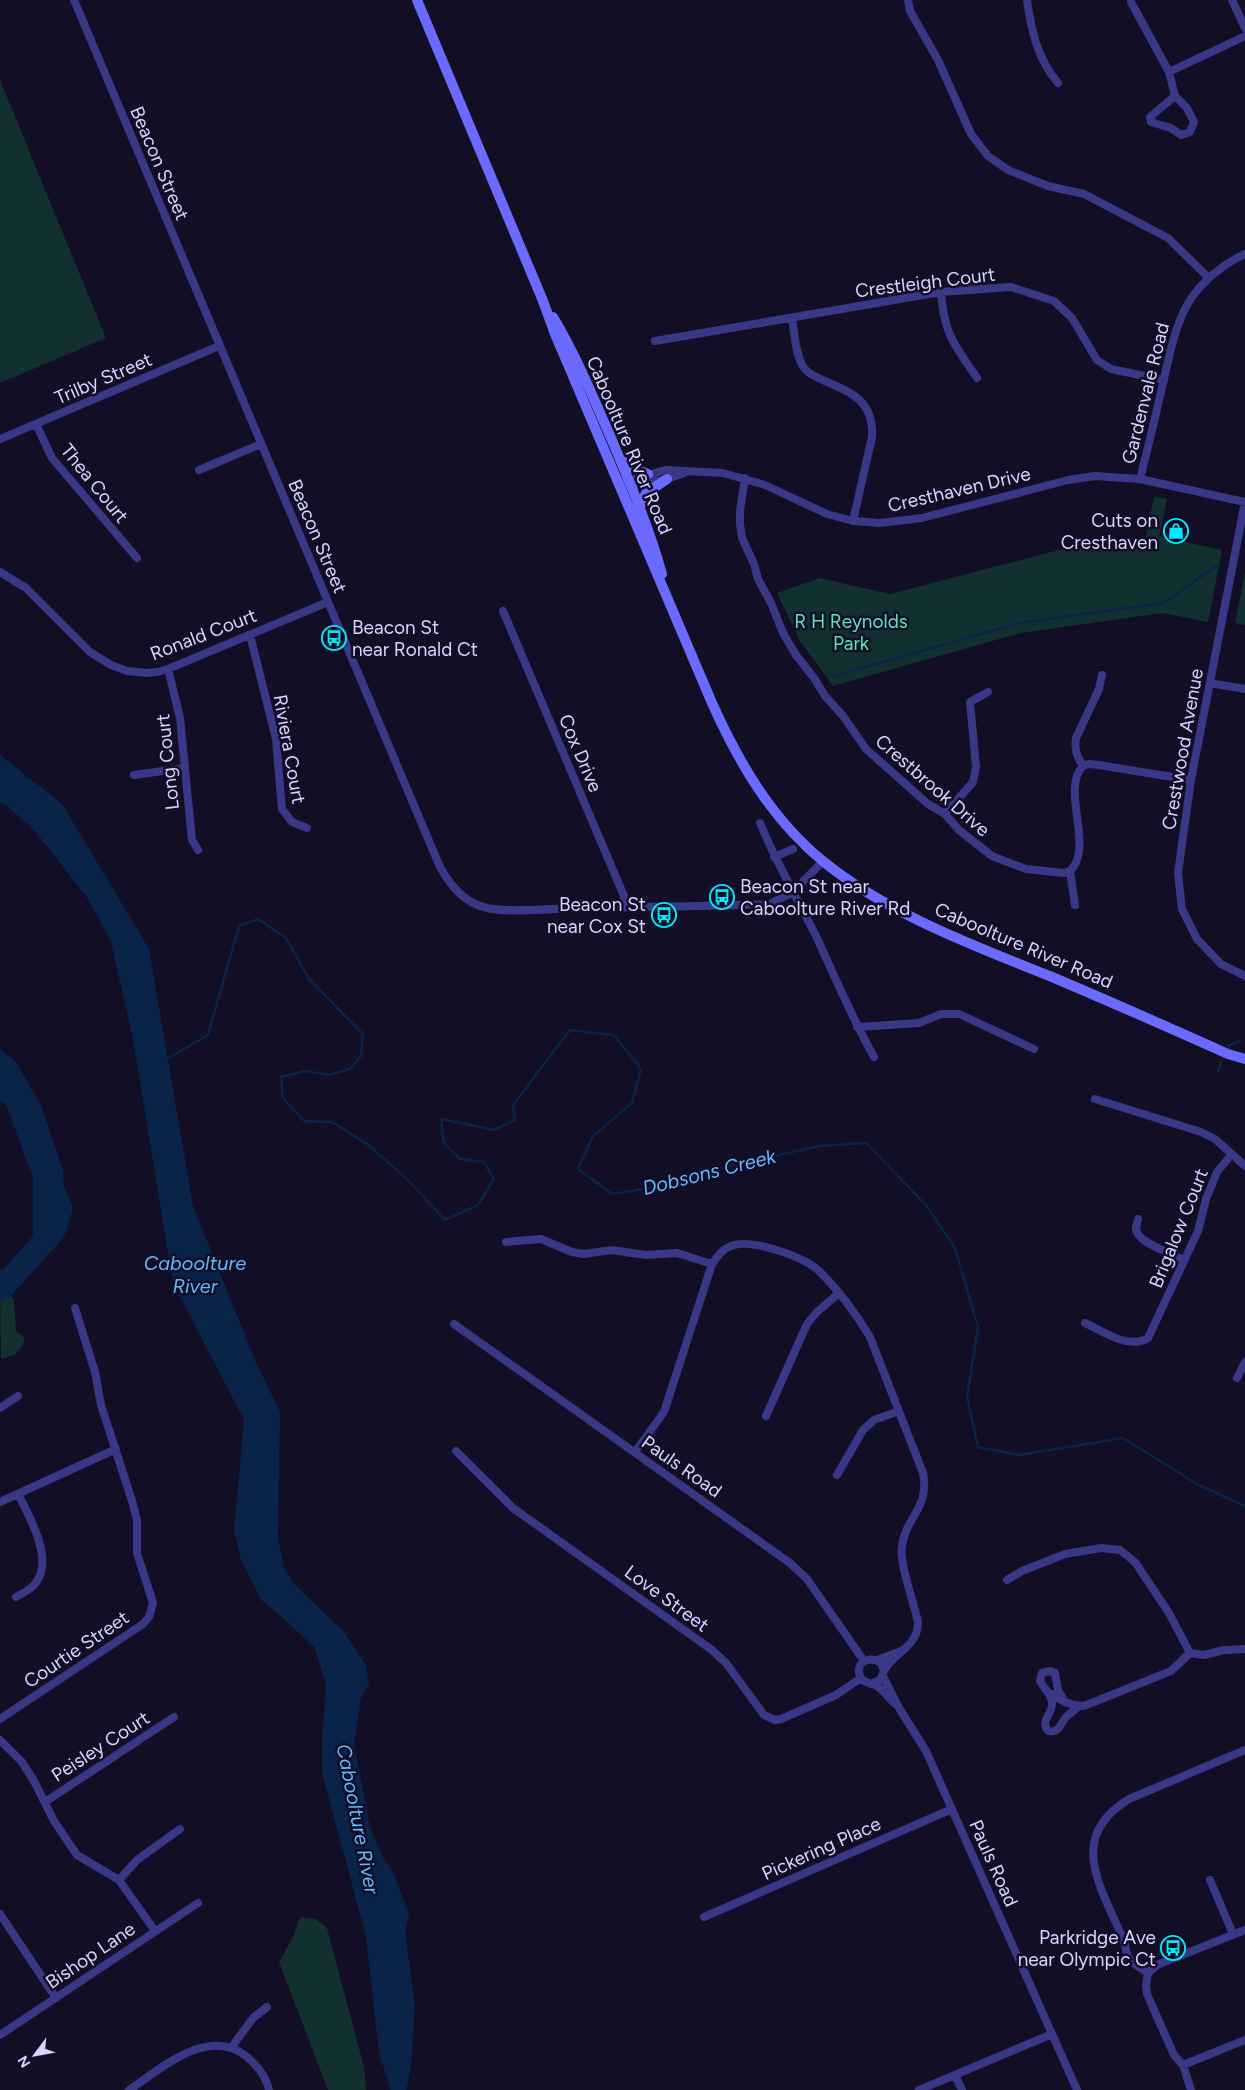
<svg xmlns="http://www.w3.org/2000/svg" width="1245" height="2090" font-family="Figtree,sans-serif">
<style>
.green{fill:#11302f}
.water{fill:#0a2349}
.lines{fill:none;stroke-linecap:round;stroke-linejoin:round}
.stream{stroke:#0a2349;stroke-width:2.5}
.street{stroke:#393887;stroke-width:8}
.secondary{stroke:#6b6aff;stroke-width:10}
.labels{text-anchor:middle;stroke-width:5;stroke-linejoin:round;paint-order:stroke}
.street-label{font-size:19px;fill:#d8d3ff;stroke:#120e26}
.poi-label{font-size:19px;fill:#d8d3ff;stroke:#120e26;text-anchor:end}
.park-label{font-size:19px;fill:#5be4bf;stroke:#120e26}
.water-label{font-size:20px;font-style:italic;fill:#61b9ff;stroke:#120e26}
</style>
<rect width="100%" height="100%" fill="#120e26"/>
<path class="green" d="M0,80L106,338L0,383Z
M1154,496L1167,499L1159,536L1222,550L1208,622L1163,613L1021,633L833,686L800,641L777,593L820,578L890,594L1105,538L1144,547Z
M1245,572V625L1235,623Z
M8,1291L14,1300L16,1331L25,1338C20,1353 17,1355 1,1359L0,1292Z
M300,1917L316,1919L327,1928L364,2067L366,2090H328L279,1962L293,1937Z"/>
<path class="water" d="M0,755L62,804L149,949L193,1206L255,1360L280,1412L278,1539L284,1567L293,1583L344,1632L366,1665L369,1684L361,1698L354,1744L370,1827L384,1860L392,1869L409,1914L405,1932L415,2005L411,2068L406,2090H391L379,2053L366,1936L322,1773V1739L326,1685L315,1648L280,1615L261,1600L241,1560L234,1530L244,1420L173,1283L133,1039L111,942L89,900L35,831L6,805L0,802Z
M0,1049L16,1062L41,1105L63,1170L64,1185L73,1209L64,1237L10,1297L0,1301V1270L4,1269L33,1236V1178L6,1105L0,1100Z"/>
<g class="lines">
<path class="stream" d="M947,644L1019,623L1164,603L1209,571L1215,567L1218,568
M834,676L943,645
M1228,1046L1241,1040
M165,1060L208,1035L239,926L258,919L286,938L309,979L363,1034L361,1056L350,1069L329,1075L306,1071L281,1077L283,1098L304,1121L332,1122L367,1144L409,1181L445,1220L478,1205L494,1179L484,1162L460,1159L444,1143L441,1119L494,1130L515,1120L513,1105L570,1030L614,1035L641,1069L632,1103L593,1136L578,1169L612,1194L677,1184L712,1170L819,1146L866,1143L926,1205L955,1248L978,1327L967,1397L978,1447L1019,1455L1123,1438L1197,1484L1245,1506
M1218,1071L1222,1060"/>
<path class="street" d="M74,0L440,867C451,886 464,903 487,908C509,913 551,909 575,908C639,907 704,906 769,904L792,893L823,861
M908,0L910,11L938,60L971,134L988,156L1008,170L1048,186L1084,194L1168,238L1209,278
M1027,0C1031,30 1038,60 1058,83
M1232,0L1245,28
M1131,2L1169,72
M1175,96L1150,117L1151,122L1171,128L1181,135L1190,132L1194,122L1187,108L1175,96L1169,72L1245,36
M941,292C944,334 954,344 977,378
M792,318C794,331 796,360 805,369C810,375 818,378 825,381C853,393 874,402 872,437L853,521
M655,341L941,292L1011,287L1054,301L1072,318L1097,360L1111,369L1164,380
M36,424L52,458L137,558
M0,439L219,346
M199,470L261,444
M745,478L740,510V524L742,538L754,564L758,579L771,603L783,633L796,655L814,678L825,696L843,716L866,749L928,804L945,814L959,830L992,856L1026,869L1064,873L1070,871
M1140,479C1148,447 1156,415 1163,383C1170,354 1175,322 1192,297C1205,279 1225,263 1245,254
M624,482L665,470L723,473L765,485L827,514L853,521L880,523L922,518L1068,480L1095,476L1140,479L1245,502
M627,487L667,479L684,473
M1245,502L1191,780L1178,873L1182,909L1197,939L1221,964L1245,976
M0,572L26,588L90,652L111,665L127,671L146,673L157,672L168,669L328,602
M503,611L624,896V908
M250,635L276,739L282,809L292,822L307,828
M168,669L180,718L192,840L198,850
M1210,683L1245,689
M1083,766L1089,764L1099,765L1191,780
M134,775L184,768
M945,814L973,782L976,767L970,702L988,692
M760,823C776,862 797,898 816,936C835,977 852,1018 874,1057
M774,857L793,849
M1075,905L1070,871C1095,848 1060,789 1083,766C1077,756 1074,750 1076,738L1099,689L1102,675
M857,1027L919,1023L941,1014H959L1034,1049
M1095,1099L1201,1132L1215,1139L1245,1166
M1138,1219C1137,1224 1134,1229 1138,1234C1145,1245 1172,1254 1184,1260
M506,1242L541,1239L572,1252L584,1254L611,1250L646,1255L677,1253L712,1264
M1085,1323C1103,1331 1128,1350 1148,1338L1198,1231L1206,1199L1217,1172L1232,1154
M454,1324L790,1563L807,1579L864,1661
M1237,1378L1245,1362
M0,1408L18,1396
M766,1416L807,1324L817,1312L838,1294
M456,1451L513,1508L712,1650L726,1663L764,1715L775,1720L781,1719L836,1695L861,1678
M635,1452L664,1412L712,1264C717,1257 722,1249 731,1246C750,1238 802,1256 818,1270C837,1288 857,1315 870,1337L923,1473C930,1508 906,1516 902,1546C899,1563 914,1603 918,1622C918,1648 894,1651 884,1671
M837,1475L863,1430L874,1420L899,1411
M0,1502L116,1449
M1007,1580L1022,1571L1065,1554L1101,1548L1120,1550L1135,1562L1169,1613L1190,1653
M16,1597C22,1594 30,1590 35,1584C55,1560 29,1516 18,1494
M877,1660L901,1651
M883,1676L899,1708L926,1751L1077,2090
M871,1684L880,1680L884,1671L881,1663C872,1656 857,1660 859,1673C861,1684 870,1682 877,1686C883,1690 889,1698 894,1703
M1048,1692C1059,1700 1071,1706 1084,1706L1171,1671L1190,1653L1204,1655L1224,1650L1245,1649
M1065,1702L1058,1690L1055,1673L1050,1671L1042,1673L1040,1681C1044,1689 1052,1694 1052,1704C1052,1715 1040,1720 1048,1731C1059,1734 1060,1724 1066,1717C1070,1713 1075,1710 1079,1706
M0,1719L143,1624L149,1617L153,1603L137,1553V1521L133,1504L101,1405L95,1372L75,1308
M0,1740L22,1762L34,1781L54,1821L77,1855L119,1880L155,1931
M45,1802L174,1717
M119,1880L137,1860L180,1829
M1210,1880L1233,1934
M0,1914L56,1998
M704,1917L952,1809
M1148,1973C1142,1969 1134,1965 1130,1959C1126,1955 1126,1950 1125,1945C1123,1937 1119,1930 1116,1923C1094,1875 1073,1833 1129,1799L1245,1750
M0,2035L198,1903
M231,2048L253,2018L267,2007
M1183,2065L1245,2040
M955,2075L962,2090
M129,2090C161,2069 207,2026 246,2056C257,2065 266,2076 269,2090
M919,2090L1052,2034
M1191,2090L1183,2065L1174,2055L1147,1994L1146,1986L1148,1973L1157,1965L1245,1930"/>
<path class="secondary" d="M417,0L543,301L555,334L712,703C739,763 772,820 824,862C888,914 975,946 1052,977C1111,1002 1170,1028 1228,1054L1245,1059
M553,317C576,355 593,397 611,438C630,483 649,527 662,574
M621,460L631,467L648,474
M640,507L646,493L667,479"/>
</g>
<defs>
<symbol id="shop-ring" viewBox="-11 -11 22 22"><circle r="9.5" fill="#120e26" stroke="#00eafe" stroke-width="1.5"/><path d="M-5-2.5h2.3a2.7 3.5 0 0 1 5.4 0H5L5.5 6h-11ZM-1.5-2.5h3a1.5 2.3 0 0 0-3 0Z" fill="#00eafe"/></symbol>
<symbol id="bus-ring" viewBox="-11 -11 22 22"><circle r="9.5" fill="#120e26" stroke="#00eafe" stroke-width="1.5"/><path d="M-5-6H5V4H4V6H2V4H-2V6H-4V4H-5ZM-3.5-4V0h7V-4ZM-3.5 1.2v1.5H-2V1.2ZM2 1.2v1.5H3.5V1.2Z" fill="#00eafe"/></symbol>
</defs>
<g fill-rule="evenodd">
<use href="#shop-ring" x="1162" y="517" width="28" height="28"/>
<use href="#bus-ring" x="320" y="624" width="28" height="28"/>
<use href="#bus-ring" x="708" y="883" width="28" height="28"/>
<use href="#bus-ring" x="650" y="901" width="28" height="28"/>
<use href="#bus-ring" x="1159" y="1934" width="28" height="28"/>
</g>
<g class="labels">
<g class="street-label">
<text transform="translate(160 163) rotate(67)" y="7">Beacon Street</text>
<text transform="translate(925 282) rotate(-7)" y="7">Crestleigh Court</text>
<text transform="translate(103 378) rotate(-23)" y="7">Trilby Street</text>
<text transform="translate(1145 393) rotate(-76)" y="7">Gardenvale Road</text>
<text transform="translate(630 445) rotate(67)" y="7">Caboolture River Road</text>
<text transform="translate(95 483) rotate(51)" y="7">Thea Court</text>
<text transform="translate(959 489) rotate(-13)" y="7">Cresthaven Drive</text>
<text transform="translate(318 536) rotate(67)" y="7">Beacon Street</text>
<text transform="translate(203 634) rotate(-21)" y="7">Ronald Court</text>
<text transform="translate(290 749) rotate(80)" y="7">Riviera Court</text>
<text transform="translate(1182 749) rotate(-80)" y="7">Crestwood Avenue</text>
<text transform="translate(581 753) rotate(67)" y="7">Cox Drive</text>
<text transform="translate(167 762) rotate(-96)" y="7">Long Court</text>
<text transform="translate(933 785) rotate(41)" y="7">Crestbrook Drive</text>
<text transform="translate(1024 945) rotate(23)" y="7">Caboolture River Road</text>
<text transform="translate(1178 1228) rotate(-68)" y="7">Brigalow Court</text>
<text transform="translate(682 1466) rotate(35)" y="7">Pauls Road</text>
<text transform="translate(667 1598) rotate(36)" y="7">Love Street</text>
<text transform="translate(76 1649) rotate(-34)" y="7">Courtie Street</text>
<text transform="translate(100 1746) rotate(-33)" y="7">Peisley Court</text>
<text transform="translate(821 1848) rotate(-24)" y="7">Pickering Place</text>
<text transform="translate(994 1863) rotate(66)" y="7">Pauls Road</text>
<text transform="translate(90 1955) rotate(-34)" y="7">Bishop Lane</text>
</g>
<g class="poi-label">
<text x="1158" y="527">Cuts on<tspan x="1158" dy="22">Cresthaven</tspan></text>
<text x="352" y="634" text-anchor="start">Beacon St<tspan x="352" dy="22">near Ronald Ct</tspan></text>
<text x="740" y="893" text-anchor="start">Beacon St near<tspan x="740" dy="22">Caboolture River Rd</tspan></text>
<text x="646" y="911">Beacon St<tspan x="646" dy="22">near Cox St</tspan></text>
<text x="1156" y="1944">Parkridge Ave<tspan x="1156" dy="22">near Olympic Ct</tspan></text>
</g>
<g class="park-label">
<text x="851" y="628">R H Reynolds<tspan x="851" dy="22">Park</tspan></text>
</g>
<g class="water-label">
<text transform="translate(709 1172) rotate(-14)" y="7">Dobsons Creek</text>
<text x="195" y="1270">Caboolture<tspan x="195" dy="23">River</tspan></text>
<text transform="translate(358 1819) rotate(79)" y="7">Caboolture River</text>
</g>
</g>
<g transform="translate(35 2055) rotate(238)" stroke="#120e26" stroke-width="4" paint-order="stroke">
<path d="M0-4L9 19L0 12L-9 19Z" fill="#d8d3ff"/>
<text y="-8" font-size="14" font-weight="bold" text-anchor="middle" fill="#d8d3ff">N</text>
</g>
</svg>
